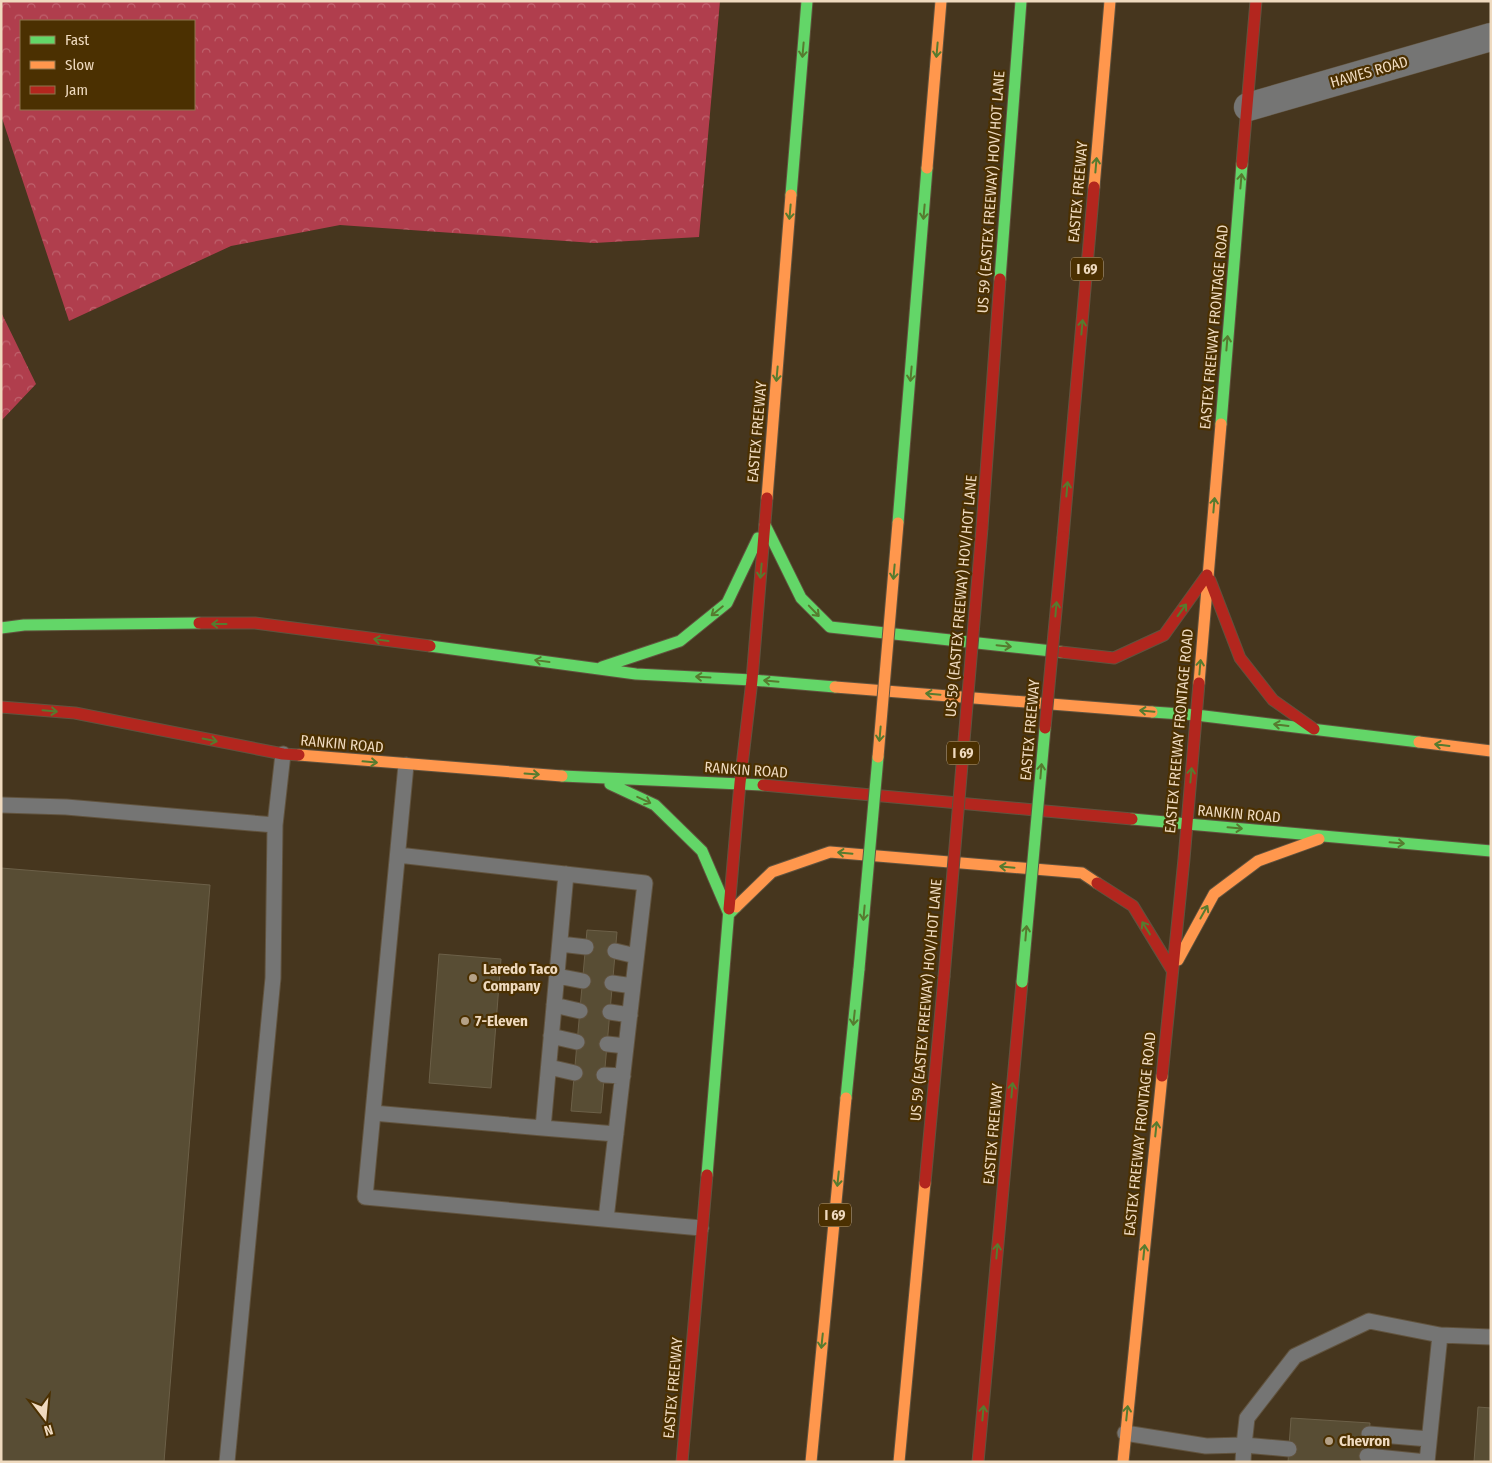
<svg xmlns="http://www.w3.org/2000/svg" width="1492" height="1463" font-family="'Fira Sans Condensed',sans-serif">
<style>
.forest{fill:url(#forest-crowns);fill-rule:evenodd}
.building{fill:#584d34;stroke:#6c6048}
.lines{fill:none;stroke-linecap:round;stroke-linejoin:round}
.lane-casing{stroke:#61533e;stroke-width:17}
.street-casing{stroke:#61533e;stroke-width:29}
.fast-casing{stroke:#61533e;stroke-width:13}
.slow-casing{stroke:#61533e;stroke-width:13}
.jam-casing{stroke:#61533e;stroke-width:13}
.lane{stroke:#757574;stroke-width:15}
.street{stroke:#757574;stroke-width:28}
.fast{stroke:#63d668;stroke-width:11}
.slow{stroke:#ff974d;stroke-width:11}
.jam{stroke:#b3261e;stroke-width:11}
.fast-bridge-casing{stroke:#61533e;stroke-width:13;stroke-linecap:butt}
.slow-bridge-casing{stroke:#61533e;stroke-width:13;stroke-linecap:butt}
.jam-bridge-casing{stroke:#61533e;stroke-width:13;stroke-linecap:butt}
.fast-bridge{stroke:#63d668;stroke-width:11}
.slow-bridge{stroke:#ff974d;stroke-width:11}
.jam-bridge{stroke:#b3261e;stroke-width:11}
.oneway{stroke:#567b2f}
.poi-dot{fill:#b4a187;stroke:#4b3001;stroke-width:2}
.labels{text-anchor:middle;stroke-width:4.5;stroke-linejoin:round;paint-order:stroke}
.shield{fill:#4b3001;stroke:#bea786;stroke-width:1}
.shield-label{font-size:14px;font-weight:bold;fill:#efdabf}
.street-label{font-size:15px;fill:#efdabf;stroke:#4b3001}
.poi-label{font-size:15px;font-weight:bold;fill:#efdabf;stroke:#4b3001;text-anchor:start}
</style>
<defs>
<pattern id="forest-crowns" width="20" height="18" patternUnits="userSpaceOnUse" patternTransform="scale(1.25)"><rect width="20" height="18" fill="#b03e4d"/><path d="M2 6a3 3 0 1 1 6 0M12 15a3 3 0 1 1 6 0" fill="none" stroke="#bf626d"/></pattern>
</defs>
<rect width="100%" height="100%" fill="#46361e"/>
<path class="forest" d="M1,1H720L699,237L594,243L340,225L231,246L69,321L1,115ZM21,21H194V109H21Z
M1,312L36,384L1,421Z"/>
<path class="building" d="M1,868L210,885L164,1462H1Z
M587,930L617,932L601,1113L571,1111Z
M439,954L501,959L491,1088L429,1083Z
M1478,1407L1491,1408V1462H1474Z
M1291,1418L1370,1423L1367,1462H1288Z"/>
<g class="lines">
<defs>
<path id="lane" d="M406,765L365,1197L701,1228
M1,805L66,807L275,825L283,754
M398,855L645,883L606,1219
M566,874L543,1128L616,1134
M560,944L586,947
M615,951L636,956
M557,976L583,981
M612,983L633,986
M554,1005L580,1011
M610,1012L630,1015
M551,1036L577,1042
M607,1044L626,1046
M549,1067L575,1073
M604,1075L623,1076
M373,1113L543,1128
M1125,1433L1206,1446L1244,1445L1243,1462
M1369,1434L1429,1439
M1289,1449L1244,1445L1247,1418L1295,1356L1369,1321L1440,1335L1491,1337
M1367,1456L1426,1462
M227,1462L273,978L275,825
M1427,1462L1440,1335"/>
<path id="street" d="M1248,107L1491,37"/>
<path id="fast" d="M791,195L807,1
M1000,279L1021,1
M1221,424L1242,164
M898,523L927,168
M765,525L801,598L830,627L1061,652
M1,628L24,625L199,623
M430,646L636,674L752,680L835,687
M602,667L680,641L727,603L758,538
M1152,712L1196,715L1419,742
M562,776L763,785
M610,784L655,805L702,851L729,914L736,907
M1132,819L1491,851
M846,1098L859,969
M707,1175L729,909"/>
<path id="slow" d="M927,168L941,1
M1094,187L1110,1
M767,498L791,195
M1199,683L1221,424
M835,687L1152,712
M1419,742L1491,751
M299,755L562,776
M736,907L772,872L830,852L1082,873L1097,883
M1178,960L1214,894L1258,861L1319,839
M811,1462L846,1098
M899,1462L925,1183
M1123,1462L1162,1076"/>
<path id="jam" d="M1242,164L1256,1
M982,528L1000,279
M1063,537L1094,187
M1210,580L1240,658L1273,700L1314,729
M199,623H255L430,646
M1061,652L1114,658L1164,635L1207,575
M1,707L75,713L283,754L299,755
M763,785L1132,819
M1097,883L1133,906L1172,970
M729,909L740,783L752,680L767,498
M1162,1076L1184,859L1199,683
M925,1183L944,977
M682,1462L707,1175
M978,1462L1022,982"/>
</defs>
<use href="#lane" class="lane-casing"/>
<use href="#street" class="street-casing"/>
<use href="#fast" class="fast-casing"/>
<use href="#slow" class="slow-casing"/>
<use href="#jam" class="jam-casing"/>
<use href="#lane" class="lane"/>
<use href="#street" class="street"/>
<use href="#fast" class="fast"/>
<use href="#slow" class="slow"/>
<use href="#jam" class="jam"/>
<defs>
<path id="fast-bridge" d="M859,969L878,757
M1022,982L1045,728"/>
<path id="slow-bridge" d="M878,757L898,523"/>
<path id="jam-bridge" d="M1045,728L1063,537
M944,977L982,528"/>
</defs>
<use href="#fast-bridge" class="fast-bridge-casing"/>
<use href="#slow-bridge" class="slow-bridge-casing"/>
<use href="#jam-bridge" class="jam-bridge-casing"/>
<use href="#fast-bridge" class="fast-bridge"/>
<use href="#slow-bridge" class="slow-bridge"/>
<use href="#jam-bridge" class="jam-bridge"/>
</g>
<defs><path id="oneway-shaft" d="M-6 0H5M1.5-3L5.5 0L1.5 3" fill="none" stroke-width="1.6" stroke-linecap="round" stroke-linejoin="round" transform="scale(1.25)"/></defs>
<g class="oneway">
<use href="#oneway-shaft" transform="translate(803 50) rotate(95)"/>
<use href="#oneway-shaft" transform="translate(937 50) rotate(95)"/>
<use href="#oneway-shaft" transform="translate(1096 165) rotate(-85)"/>
<use href="#oneway-shaft" transform="translate(1241 181) rotate(-85)"/>
<use href="#oneway-shaft" transform="translate(790 212) rotate(95)"/>
<use href="#oneway-shaft" transform="translate(924 212) rotate(95)"/>
<use href="#oneway-shaft" transform="translate(1082 327) rotate(-85)"/>
<use href="#oneway-shaft" transform="translate(1227 343) rotate(-85)"/>
<use href="#oneway-shaft" transform="translate(777 374) rotate(95)"/>
<use href="#oneway-shaft" transform="translate(911 374) rotate(95)"/>
<use href="#oneway-shaft" transform="translate(1067 489) rotate(-85)"/>
<use href="#oneway-shaft" transform="translate(1214 505) rotate(-85)"/>
<use href="#oneway-shaft" transform="translate(761 571) rotate(95)"/>
<use href="#oneway-shaft" transform="translate(894 572) rotate(95)"/>
<use href="#oneway-shaft" transform="translate(1056 609) rotate(-85)"/>
<use href="#oneway-shaft" transform="translate(1182 610) rotate(-54)"/>
<use href="#oneway-shaft" transform="translate(717 611) rotate(141)"/>
<use href="#oneway-shaft" transform="translate(814 611) rotate(46)"/>
<use href="#oneway-shaft" transform="translate(219 624) rotate(180)"/>
<use href="#oneway-shaft" transform="translate(381 640) rotate(-172)"/>
<use href="#oneway-shaft" transform="translate(1004 646) rotate(6)"/>
<use href="#oneway-shaft" transform="translate(542 661) rotate(-172)"/>
<use href="#oneway-shaft" transform="translate(1200 667) rotate(-85)"/>
<use href="#oneway-shaft" transform="translate(703 677) rotate(-177)"/>
<use href="#oneway-shaft" transform="translate(771 681) rotate(-175)"/>
<use href="#oneway-shaft" transform="translate(933 694) rotate(-175)"/>
<use href="#oneway-shaft" transform="translate(50 711) rotate(5)"/>
<use href="#oneway-shaft" transform="translate(1147 711) rotate(-175)"/>
<use href="#oneway-shaft" transform="translate(1281 725) rotate(-173)"/>
<use href="#oneway-shaft" transform="translate(880 734) rotate(95)"/>
<use href="#oneway-shaft" transform="translate(210 740) rotate(11)"/>
<use href="#oneway-shaft" transform="translate(1442 745) rotate(-173)"/>
<use href="#oneway-shaft" transform="translate(370 762) rotate(5)"/>
<use href="#oneway-shaft" transform="translate(1041 771) rotate(-85)"/>
<use href="#oneway-shaft" transform="translate(532 774) rotate(4)"/>
<use href="#oneway-shaft" transform="translate(1191 775) rotate(-85)"/>
<use href="#oneway-shaft" transform="translate(644 800) rotate(25)"/>
<use href="#oneway-shaft" transform="translate(1235 828) rotate(5)"/>
<use href="#oneway-shaft" transform="translate(1397 843) rotate(5)"/>
<use href="#oneway-shaft" transform="translate(845 853) rotate(-175)"/>
<use href="#oneway-shaft" transform="translate(1007 867) rotate(-175)"/>
<use href="#oneway-shaft" transform="translate(1204 912) rotate(-61)"/>
<use href="#oneway-shaft" transform="translate(864 913) rotate(95)"/>
<use href="#oneway-shaft" transform="translate(1146 928) rotate(-122)"/>
<use href="#oneway-shaft" transform="translate(1026 933) rotate(-85)"/>
<use href="#oneway-shaft" transform="translate(854 1018) rotate(96)"/>
<use href="#oneway-shaft" transform="translate(1012 1090) rotate(-85)"/>
<use href="#oneway-shaft" transform="translate(1156 1129) rotate(-84)"/>
<use href="#oneway-shaft" transform="translate(838 1179) rotate(96)"/>
<use href="#oneway-shaft" transform="translate(997 1251) rotate(-85)"/>
<use href="#oneway-shaft" transform="translate(1144 1252) rotate(-84)"/>
<use href="#oneway-shaft" transform="translate(822 1341) rotate(96)"/>
<use href="#oneway-shaft" transform="translate(983 1413) rotate(-85)"/>
<use href="#oneway-shaft" transform="translate(1127 1413) rotate(-84)"/>
</g>
<g class="poi-dot">
<circle cx="473" cy="978" r="5"/>
<circle cx="465" cy="1021" r="5"/>
<circle cx="1329" cy="1441" r="5"/>
</g>
<g class="labels">
<g class="shield">
<rect x="1071" y="257.5" width="32" height="23" rx="4"/>
<rect x="947" y="741.5" width="32" height="23" rx="4"/>
<rect x="819" y="1203.5" width="32" height="23" rx="4"/>
</g>
<g class="shield-label">
<text x="1087" y="274">I 69</text>
<text x="963" y="758">I 69</text>
<text x="835" y="1220">I 69</text>
</g>
<g class="street-label">
<text transform="translate(1369 72) rotate(-16)" y="5">HAWES ROAD</text>
<text transform="translate(991 192) rotate(-86)" y="5">US 59 (EASTEX FREEWAY) HOV/HOT LANE</text>
<text transform="translate(1078 192) rotate(-85)" y="5">EASTEX FREEWAY</text>
<text transform="translate(1214 327) rotate(-85)" y="5">EASTEX FREEWAY FRONTAGE ROAD</text>
<text transform="translate(757 432) rotate(-85)" y="5">EASTEX FREEWAY</text>
<text transform="translate(961 596) rotate(-85)" y="5">US 59 (EASTEX FREEWAY) HOV/HOT LANE</text>
<text transform="translate(1030 730) rotate(-85)" y="5">EASTEX FREEWAY</text>
<text transform="translate(1179 731) rotate(-85)" y="5">EASTEX FREEWAY FRONTAGE ROAD</text>
<text transform="translate(342 744) rotate(5)" y="5">RANKIN ROAD</text>
<text transform="translate(746 770) rotate(4)" y="5">RANKIN ROAD</text>
<text transform="translate(1239 814) rotate(5)" y="5">RANKIN ROAD</text>
<text transform="translate(926 1000) rotate(-85)" y="5">US 59 (EASTEX FREEWAY) HOV/HOT LANE</text>
<text transform="translate(993 1134) rotate(-85)" y="5">EASTEX FREEWAY</text>
<text transform="translate(1140 1134) rotate(-84)" y="5">EASTEX FREEWAY FRONTAGE ROAD</text>
<text transform="translate(673 1388) rotate(-85)" y="5">EASTEX FREEWAY</text>
</g>
<g class="poi-label">
<text x="483" y="974">Laredo Taco<tspan x="483" dy="17">Company</tspan></text>
<text x="475" y="1026">7-Eleven</text>
<text x="1339" y="1446">Chevron</text>
</g>
</g>
<rect width="1492" height="1463" fill="none" stroke="#efdabf" stroke-width="5"/>
<rect x="20" y="20" width="175" height="90" fill="#4b3001" stroke="#8d744d"/>
<rect x="30" y="36" width="25" height="8" fill="#63d668" stroke="#8d744d"/>
<text x="65" y="45" font-size="15" fill="#efdabf">Fast</text>
<rect x="30" y="61" width="25" height="8" fill="#ff974d" stroke="#8d744d"/>
<text x="65" y="70" font-size="15" fill="#efdabf">Slow</text>
<rect x="30" y="86" width="25" height="8" fill="#b3261e" stroke="#8d744d"/>
<text x="65" y="95" font-size="15" fill="#efdabf">Jam</text>
<g transform="translate(45 1418) rotate(164)" stroke="#4b3001" stroke-width="4" paint-order="stroke">
<path d="M0-4L9 19L0 12L-9 19Z" fill="#efdabf"/>
<text y="-8" font-size="14" font-weight="bold" text-anchor="middle" fill="#efdabf">N</text>
</g>
</svg>
